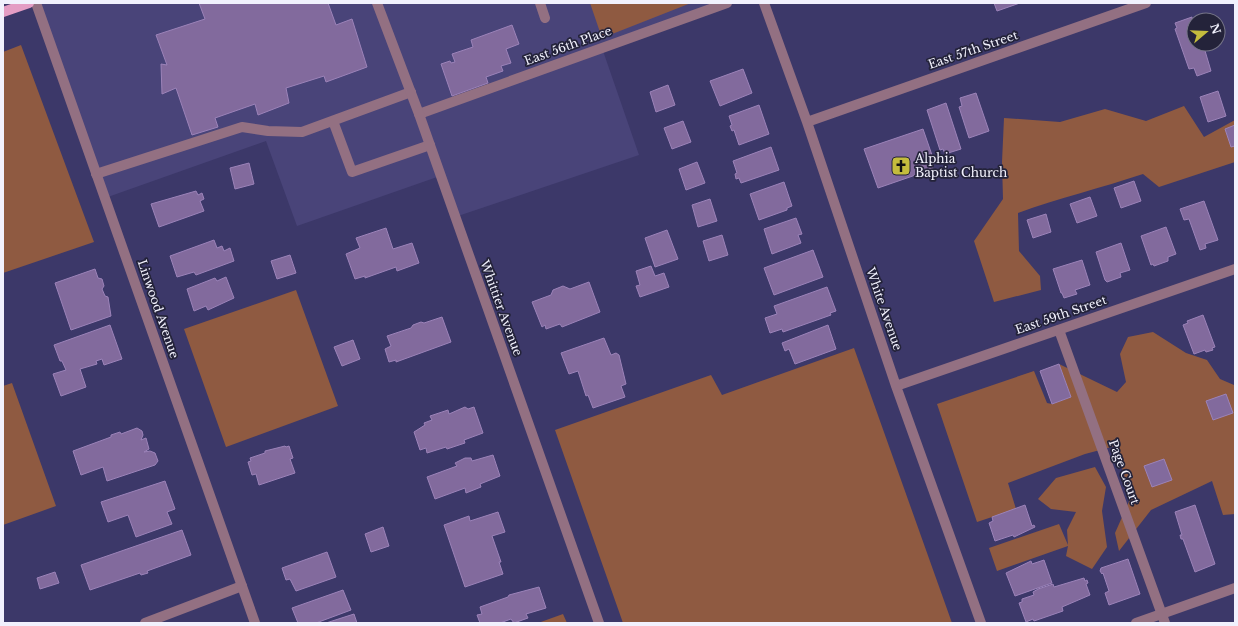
<svg xmlns="http://www.w3.org/2000/svg" width="1238" height="626" font-family="'Libre Baskerville',serif">
<style>
.built{fill:#494479}
.green{fill:#8f5a41}
.building{fill:#826a9d;stroke:#9c83b9}
.lines{fill:none;stroke-linecap:round;stroke-linejoin:round}
.lane{stroke:#937082;stroke-width:10}
.street{stroke:#937082;stroke-width:10}
.primary{stroke:#e49dc4;stroke-width:10}
.labels{text-anchor:middle;stroke-width:3.5;stroke-linejoin:round;paint-order:stroke}
.street-label{font-size:12px;fill:#f1f1fd;stroke:#24233a}
.poi-label{font-size:12px;fill:#f1f1fd;stroke:#24233a;text-anchor:start}
</style>
<rect width="100%" height="100%" fill="#3c3869"/>
<path class="built" d="M36,3H727L602,48L639,155L455,217L440,176L297,226L266,141L105,198Z"/>
<path class="green" d="M590,3H691L602,38Z
M21,45L94,242L3,273V52Z
M1184,106L1204,137L1235,120V162L1159,187L1143,174C1101,188 1059,198 1018,213L1019,251L1040,276L1041,290L994,302L974,241L1003,199L1002,162L1004,118L1060,122L1105,109L1146,121Z
M296,290L338,406L226,447L184,329Z
M1153,332L1186,353L1207,360L1220,379L1234,385L1235,383V514L1223,515L1212,481L1151,510L1119,551L1115,533L1131,497L1115,446L1085,454L1008,483L1016,509L977,522L937,404L1034,371L1047,403L1052,404L1071,397L1059,364L1117,392L1126,382L1120,354L1128,337Z
M854,348L952,623H623L555,430L711,375L722,395Z
M12,383L56,506L3,525V386Z
M1095,467L1106,487L1102,511L1107,547L1092,569L1066,556L1068,546L997,571L989,548L1059,524L1068,545L1067,530L1076,512L1051,509L1038,499L1056,478Z
M563,614L567,623H538Z"/>
<path class="building" d="M199,3H328L336,25L352,19L367,67L326,82L324,76L286,88L289,103L258,115L255,104L215,118L218,127L192,135L176,88L162,94L161,64L167,65L156,35L205,19Z
M994,3H1020L997,11Z
M1192,17L1194,44H1203L1211,71L1197,76L1194,68L1189,69L1175,29L1177,28L1175,23Z
M512,25L519,44L506,49L511,63L501,66L503,71L486,77L488,83L452,96L441,64L450,61L451,63L455,62L452,54L473,47L471,40Z
M743,69L752,93L720,106L710,81Z
M668,85L675,105L656,112L650,92Z
M1218,91L1226,116L1208,122L1200,97Z
M976,93L989,131L969,138L959,107L962,106L960,98Z
M946,103L961,149L945,154L943,149L940,150L927,110Z
M759,105L769,134L739,145L734,130L732,131L730,126L732,125L729,116Z
M683,121L691,142L672,149L664,128Z
M1235,125V146L1231,147L1225,129Z
M923,129L934,161L931,162L933,169L878,188L864,149Z
M771,147L779,170L741,183L739,178L736,179L735,174L737,173L733,161Z
M697,162L705,183L686,190L679,169Z
M249,163L254,184L235,189L230,168Z
M1134,181L1141,201L1121,208L1114,188Z
M784,182L792,206L787,208V210L759,220L750,194Z
M196,191L198,195L202,193L204,199L200,201L204,211L159,227L151,204Z
M1090,197L1097,216L1077,223L1070,204Z
M710,199L717,221L698,227L692,205Z
M1204,201L1218,240L1205,244L1206,248L1200,250L1189,219L1184,220L1180,209Z
M1046,214L1051,232L1033,238L1027,220Z
M796,218L802,234L798,235L801,243L772,254L764,229Z
M1166,227L1176,254L1168,257V261L1154,266L1153,264L1151,265L1141,236Z
M386,228L393,249L412,243L419,263L397,271L396,267L365,278V276L355,279L346,254L360,248L356,238Z
M667,230L678,259L655,267L645,238Z
M722,235L728,255L709,261L703,241Z
M214,240L217,248L222,246L224,251L230,248L234,261L196,275L194,272L177,277L170,256Z
M1121,243L1130,270L1120,273L1121,277L1107,282L1105,280L1096,252Z
M813,250L823,277L774,295L764,268Z
M290,255L296,273L277,279L271,261Z
M1082,260L1090,285L1075,290L1077,294L1064,298L1062,293H1061L1053,269Z
M651,266L655,276L664,273L669,287L640,297L636,286L640,285L636,271Z
M95,269L98,278L102,279L104,286L102,289L105,296L108,297L111,316L71,330L55,283Z
M226,277L234,298L208,310L206,306L194,311L187,289L215,278L217,281Z
M589,282L600,312L562,327L560,324L546,329L545,325L542,327L532,302L551,295L553,290L563,286L570,289Z
M827,287L836,311L830,313L831,315L783,332L782,329L770,333L765,318L777,314L774,306Z
M1203,315L1215,347L1212,348L1213,350L1206,352L1205,350L1194,354L1183,325L1188,323L1187,321Z
M442,317L451,342L396,362V360L389,362L385,349L391,346L387,336L411,328L413,325L421,322L424,323Z
M110,325L122,359L104,365L102,359L96,361L97,364L80,369L86,387L61,396L53,374L66,370L62,361H60L54,345Z
M828,325L836,349L795,364L789,349L785,351L782,343Z
M604,338L611,355L616,353L619,355L626,384L621,386L625,397L593,408L588,395L586,396L578,371L569,374L561,353Z
M353,340L360,359L342,366L334,347Z
M1059,364L1071,397L1052,404L1040,371Z
M1226,394L1233,413L1213,420L1206,401Z
M465,407L468,409L474,407L483,433L464,440L465,443L447,449L446,447L427,453L426,448L420,450L414,432L425,425L424,423L432,420L430,416L448,410L449,414Z
M137,428L142,431L143,435L141,440L146,438L149,449L144,452L150,451L155,453L158,461L155,465L107,481L103,467L81,475L73,451L111,437V435L120,432L121,434Z
M285,446L286,447L289,446L293,458L290,459L295,473L259,485L256,474L252,475L248,462L251,461L250,458L265,453V451Z
M493,455L500,476L480,484L481,487L466,493L465,488L435,499L427,477L457,466L455,463L465,458H471L472,461Z
M1164,459L1172,480L1152,487L1144,466Z
M165,481L175,509L167,512L172,524L136,537L128,515L108,522L101,502Z
M1025,505L1032,526L1034,525L1035,527L1014,537L1013,535L995,541L989,523L993,521L992,517Z
M1195,505L1215,564L1195,572L1183,539H1181L1180,535H1182L1175,512Z
M498,512L505,532L492,536L501,562H499L503,574L465,587L444,525L469,516L470,521Z
M383,527L389,546L371,552L365,534Z
M182,530L191,555L147,571L148,573L141,575L140,573L90,590L81,565Z
M327,552L336,577L296,591L290,579L286,580L282,568Z
M1128,559L1140,594L1109,605L1105,593L1109,591L1103,573L1102,574L1100,571L1101,568Z
M1044,560L1052,583L1015,596L1006,573L1031,561L1032,564Z
M55,572L59,583L40,589L37,578Z
M1084,578L1085,581L1087,580L1088,583L1086,584L1090,595L1062,607L1063,611L1034,621L1033,619L1026,622L1019,603L1022,602V599L1034,595L1033,592L1038,589L1053,584L1054,587Z
M539,587L546,608L526,614L528,618L514,623L511,619L500,623H480L477,615L482,614L480,607L508,597L509,595Z
M343,590L351,610L316,623H298L292,608Z
M354,614L357,623H326Z"/>
<g class="lines">
<path class="lane" d="M540,3L545,18
M419,114L727,3
M333,121L352,172L430,145
M96,174L242,127L268,131L302,132L411,92
M1059,330L1165,623
M145,623L242,586"/>
<path class="street" d="M36,3L255,623
M377,3L419,114L599,623
M764,3L807,122L896,386L981,623
M807,122L1146,3
M896,386L1235,269
M1136,623L1235,588"/>
<path class="primary" d="M3,12L29,3"/>
</g>
<defs>
<symbol id="church-square" viewBox="-11 -11 22 22"><rect x="-9" y="-9" width="18" height="18" rx="4" fill="#c4bc3d" stroke="#24233a"/><path d="M-1.2-6h2.4v3.5h3.3v2.4h-3.3V6h-2.4V-.1h-3.3v-2.4h3.3Z" fill="#111"/></symbol>
</defs>
<g fill-rule="evenodd">
<use href="#church-square" x="890" y="155" width="22" height="22"/>
</g>
<g class="labels">
<g class="street-label">
<text transform="translate(568 46) rotate(-20)" y="4">East 56th Place</text>
<text transform="translate(973 50) rotate(-19)" y="4">East 57th Street</text>
<text transform="translate(501 308) rotate(70)" y="4">Whittier Avenue</text>
<text transform="translate(158 309) rotate(71)" y="4">Linwood Avenue</text>
<text transform="translate(884 309) rotate(71)" y="4">White Avenue</text>
<text transform="translate(1061 315) rotate(-19)" y="4">East 59th Street</text>
<text transform="translate(1124 472) rotate(70)" y="4">Page Court</text>
</g>
<g class="poi-label">
<text x="915" y="163">Alphia<tspan x="915" dy="14">Baptist Church</tspan></text>
</g>
</g>
<rect width="1238" height="626" fill="none" stroke="#f1f1fd" stroke-width="8"/>
<g transform="translate(1206 32) rotate(71)"><circle r="19" fill="#24233a" stroke="#767588"/>
<path d="M0-3L7 15L0 10L-7 15Z" fill="#c4bc3d"/>
<text y="-6" font-size="11" font-weight="bold" text-anchor="middle" fill="#f1f1fd">N</text>
</g>
</svg>
